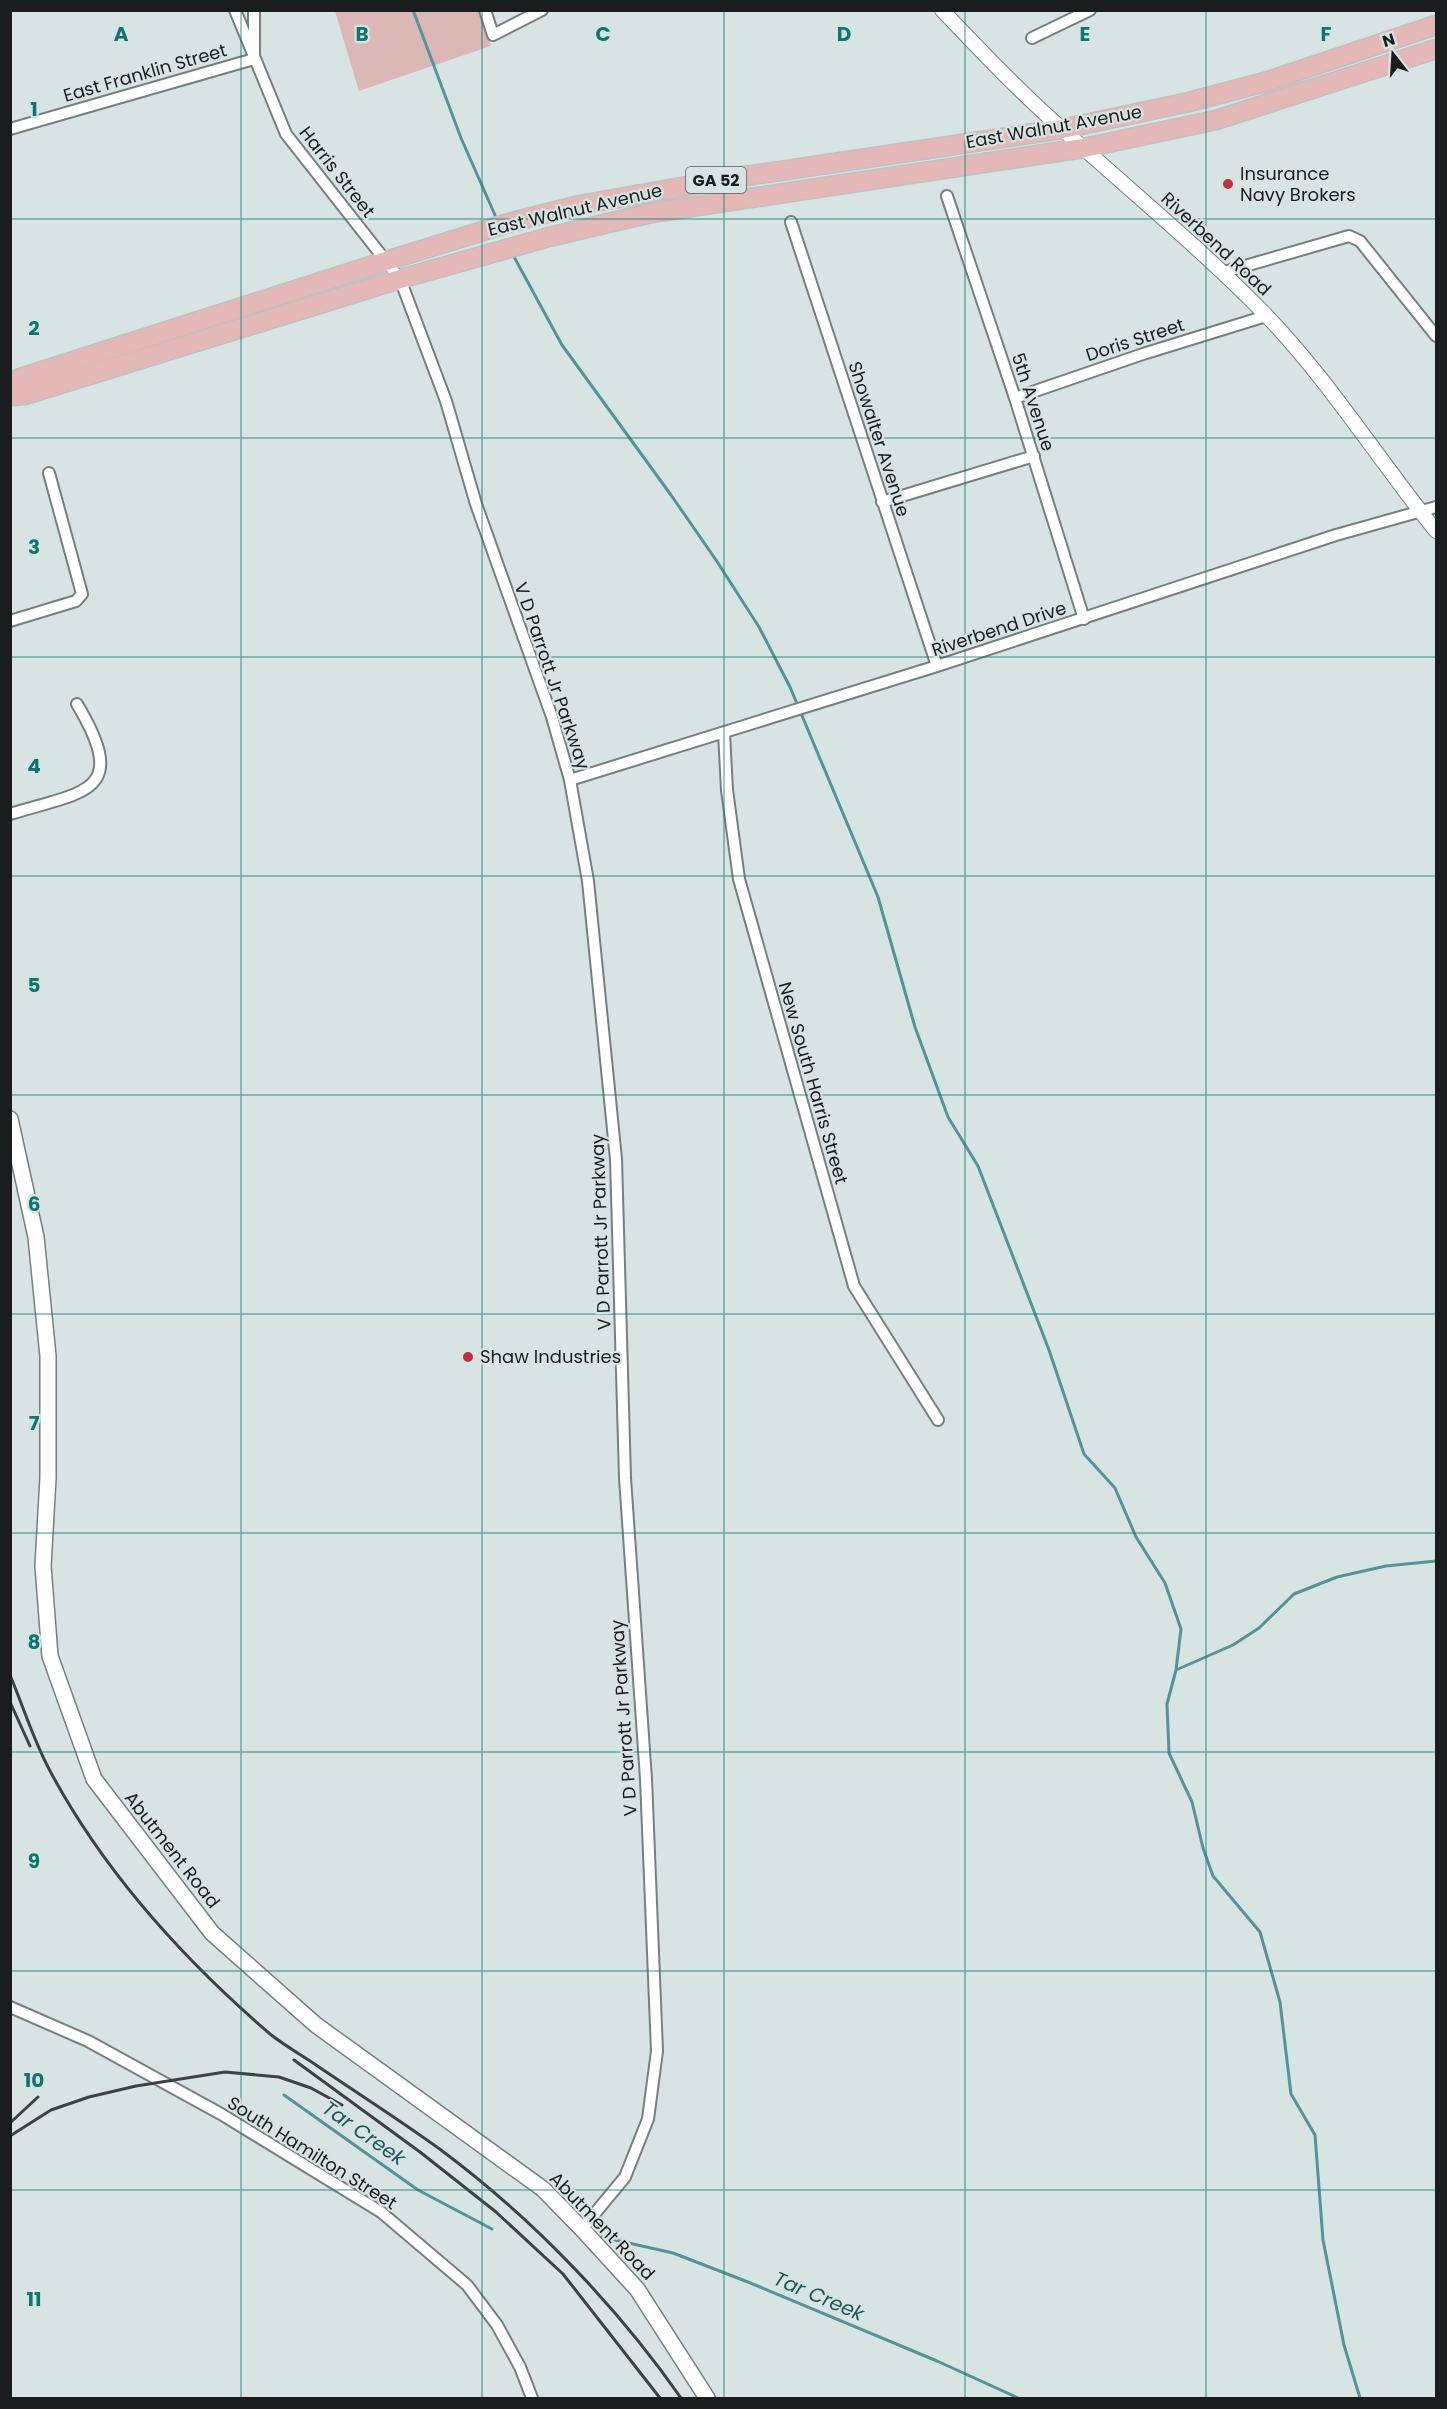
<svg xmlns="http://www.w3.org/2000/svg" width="1447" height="2409" font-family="Poppins,sans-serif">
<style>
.green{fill:#dbb7b5}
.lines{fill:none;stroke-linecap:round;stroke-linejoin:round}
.stream{stroke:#569396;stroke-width:3}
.minor-casing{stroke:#758080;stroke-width:14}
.tertiary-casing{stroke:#758080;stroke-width:16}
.secondary-casing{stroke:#758080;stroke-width:18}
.primary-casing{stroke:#bfc0c0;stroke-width:21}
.minor{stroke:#fff;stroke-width:10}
.tertiary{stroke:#fff;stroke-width:14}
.secondary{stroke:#fff;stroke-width:15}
.primary{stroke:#e4b8b6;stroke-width:18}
.rail{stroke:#3d4344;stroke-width:3}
.grid{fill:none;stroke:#0f766e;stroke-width:1.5;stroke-opacity:0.55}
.poi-dot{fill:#c0303b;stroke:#d8e3e4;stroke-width:2}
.labels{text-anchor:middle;stroke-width:4.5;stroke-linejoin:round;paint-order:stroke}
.shield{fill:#d8e3e4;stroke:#525859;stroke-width:1.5}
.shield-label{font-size:16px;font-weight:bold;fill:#191d1e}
.street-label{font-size:18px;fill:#191d1e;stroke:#d8e3e4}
.poi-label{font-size:18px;fill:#191d1e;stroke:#d8e3e4;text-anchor:start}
.water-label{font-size:20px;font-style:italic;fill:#22575a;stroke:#d8e3e4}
.grid-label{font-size:20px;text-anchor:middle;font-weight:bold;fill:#0f766e;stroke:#d8e3e4;stroke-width:4.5;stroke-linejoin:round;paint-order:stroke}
</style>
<rect width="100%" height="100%" fill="#d8e3e4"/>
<path class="green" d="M335,11H480L491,46L359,91Z"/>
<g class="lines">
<path class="stream" d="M413,10L461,138L495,215
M513,255L562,345L671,495L716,560L759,627L790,687L878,897L915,1027L948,1117L978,1166L1049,1350L1084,1454L1115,1488L1136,1537L1165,1583L1181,1629L1176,1670L1167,1704L1169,1753L1192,1802L1203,1848L1213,1876L1260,1932L1280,2002L1291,2094L1315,2135L1323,2240L1344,2345L1360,2398
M1176,1670L1233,1645L1259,1628L1294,1594L1337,1577L1386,1566L1436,1561
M284,2095L418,2190L492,2229
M602,2237L673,2253L748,2282L937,2361L1018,2398"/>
<defs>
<path id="minor" d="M235,10L286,134L400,279L446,401L476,504L552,717L570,780L588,881L616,1159L625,1478L646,1779L657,2051L648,2119L625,2177L582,2229
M485,10L493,35L542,10
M1032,38L1090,10
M10,129L254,59V10
M947,196L1015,398L1084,619
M791,222L937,666
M1224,272L1349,236L1360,241L1436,336
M1015,398L1143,354L1266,316
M882,502L1034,456
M10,621L76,601L82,594L49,473
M724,733L727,790L739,879L854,1286L938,1420
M570,780L937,666L1336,535L1436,507
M10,814C86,791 130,793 77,704
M10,2007L88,2041L221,2114L381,2212L467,2285L497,2325L520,2367L532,2398"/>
<path id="tertiary" d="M942,10C981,51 1020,92 1062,129C1130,190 1200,248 1264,313C1328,379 1378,459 1436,531"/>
<path id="secondary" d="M10,1119L36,1237L48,1356V1478L43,1566L50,1656L94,1779L212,1933L316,2025L543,2189L582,2229L637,2289L707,2398"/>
<path id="primary" d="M10,388L20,378L386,261L512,222L580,205L732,178L1062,129L1189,102L1265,82L1436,25
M10,396L25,395L400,279L549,237L651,213L1084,148L1216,120L1436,49"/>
</defs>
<use href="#minor" class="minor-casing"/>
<use href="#tertiary" class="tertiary-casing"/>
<use href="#secondary" class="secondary-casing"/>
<use href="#primary" class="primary-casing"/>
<use href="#minor" class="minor"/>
<use href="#tertiary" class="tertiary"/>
<use href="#secondary" class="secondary"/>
<use href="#primary" class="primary"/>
<path class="rail" d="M10,1675C23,1706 33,1739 49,1769C103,1871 183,1959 270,2034C284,2045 301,2055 316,2065C357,2093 400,2120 441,2150C532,2218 616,2305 681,2398
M10,1702L30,1746
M294,2060L420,2152L496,2212L563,2274L660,2398
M10,2123L38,2097
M10,2136L51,2110L89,2097L136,2086L225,2072L279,2077L311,2088L342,2105"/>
</g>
<path class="grid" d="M241,10V2398M482,10V2398M724,10V2398M965,10V2398M1206,10V2398M10,219H1436M10,438H1436M10,657H1436M10,876H1436M10,1095H1436M10,1314H1436M10,1533H1436M10,1752H1436M10,1971H1436M10,2190H1436"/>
<g class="poi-dot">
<circle cx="1228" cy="184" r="6"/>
<circle cx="468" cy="1357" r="6"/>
</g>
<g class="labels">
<rect class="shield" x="686" y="167" width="60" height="26" rx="4.5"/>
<g class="shield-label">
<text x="716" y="186">GA 52</text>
</g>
<g class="street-label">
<text transform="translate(145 73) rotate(-16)" y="6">East Franklin Street</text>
<text transform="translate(1054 127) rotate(-10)" y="6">East Walnut Avenue</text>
<text transform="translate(337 172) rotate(52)" y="6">Harris Street</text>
<text transform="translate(575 210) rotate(-13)" y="6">East Walnut Avenue</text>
<text transform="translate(1216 244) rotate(43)" y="6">Riverbend Road</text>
<text transform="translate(1135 340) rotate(-18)" y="6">Doris Street</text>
<text transform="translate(1033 402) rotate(72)" y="6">5th Avenue</text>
<text transform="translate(879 439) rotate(72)" y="6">Showalter Avenue</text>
<text transform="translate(999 629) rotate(-18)" y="6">Riverbend Drive</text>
<text transform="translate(552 676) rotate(71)" y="6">V D Parrott Jr Parkway</text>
<text transform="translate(813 1083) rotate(74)" y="6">New South Harris Street</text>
<text transform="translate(601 1232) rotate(-92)" y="6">V D Parrott Jr Parkway</text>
<text transform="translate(624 1718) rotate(-94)" y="6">V D Parrott Jr Parkway</text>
<text transform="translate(172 1850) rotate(52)" y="6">Abutment Road</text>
<text transform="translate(312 2153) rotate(32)" y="6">South Hamilton Street</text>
<text transform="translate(602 2226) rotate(46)" y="6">Abutment Road</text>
</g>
<g class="poi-label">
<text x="1240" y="180">Insurance<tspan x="1240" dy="21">Navy Brokers</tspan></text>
<text x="480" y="1363">Shaw Industries</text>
</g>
<g class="water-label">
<text transform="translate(364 2133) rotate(35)" y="7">Tar Creek</text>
<text transform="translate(819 2296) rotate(23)" y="7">Tar Creek</text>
</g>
</g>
<g class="grid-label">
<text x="121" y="41">A</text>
<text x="362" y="41">B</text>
<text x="603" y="41">C</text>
<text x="844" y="41">D</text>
<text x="1085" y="41">E</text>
<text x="1326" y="41">F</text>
<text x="34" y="116">1</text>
<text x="34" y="335">2</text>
<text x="34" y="554">3</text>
<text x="34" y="773">4</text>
<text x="34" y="992">5</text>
<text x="34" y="1211">6</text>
<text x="34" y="1430">7</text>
<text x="34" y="1649">8</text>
<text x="34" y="1868">9</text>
<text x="34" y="2087">10</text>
<text x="34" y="2306">11</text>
</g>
<rect width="1447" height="2409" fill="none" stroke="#191d1e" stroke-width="24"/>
<g transform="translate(1393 54) rotate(343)" stroke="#d8e3e4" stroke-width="4.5" paint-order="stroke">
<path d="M0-4.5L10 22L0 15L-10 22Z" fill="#191d1e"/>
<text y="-9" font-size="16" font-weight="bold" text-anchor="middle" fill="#191d1e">N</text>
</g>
</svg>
